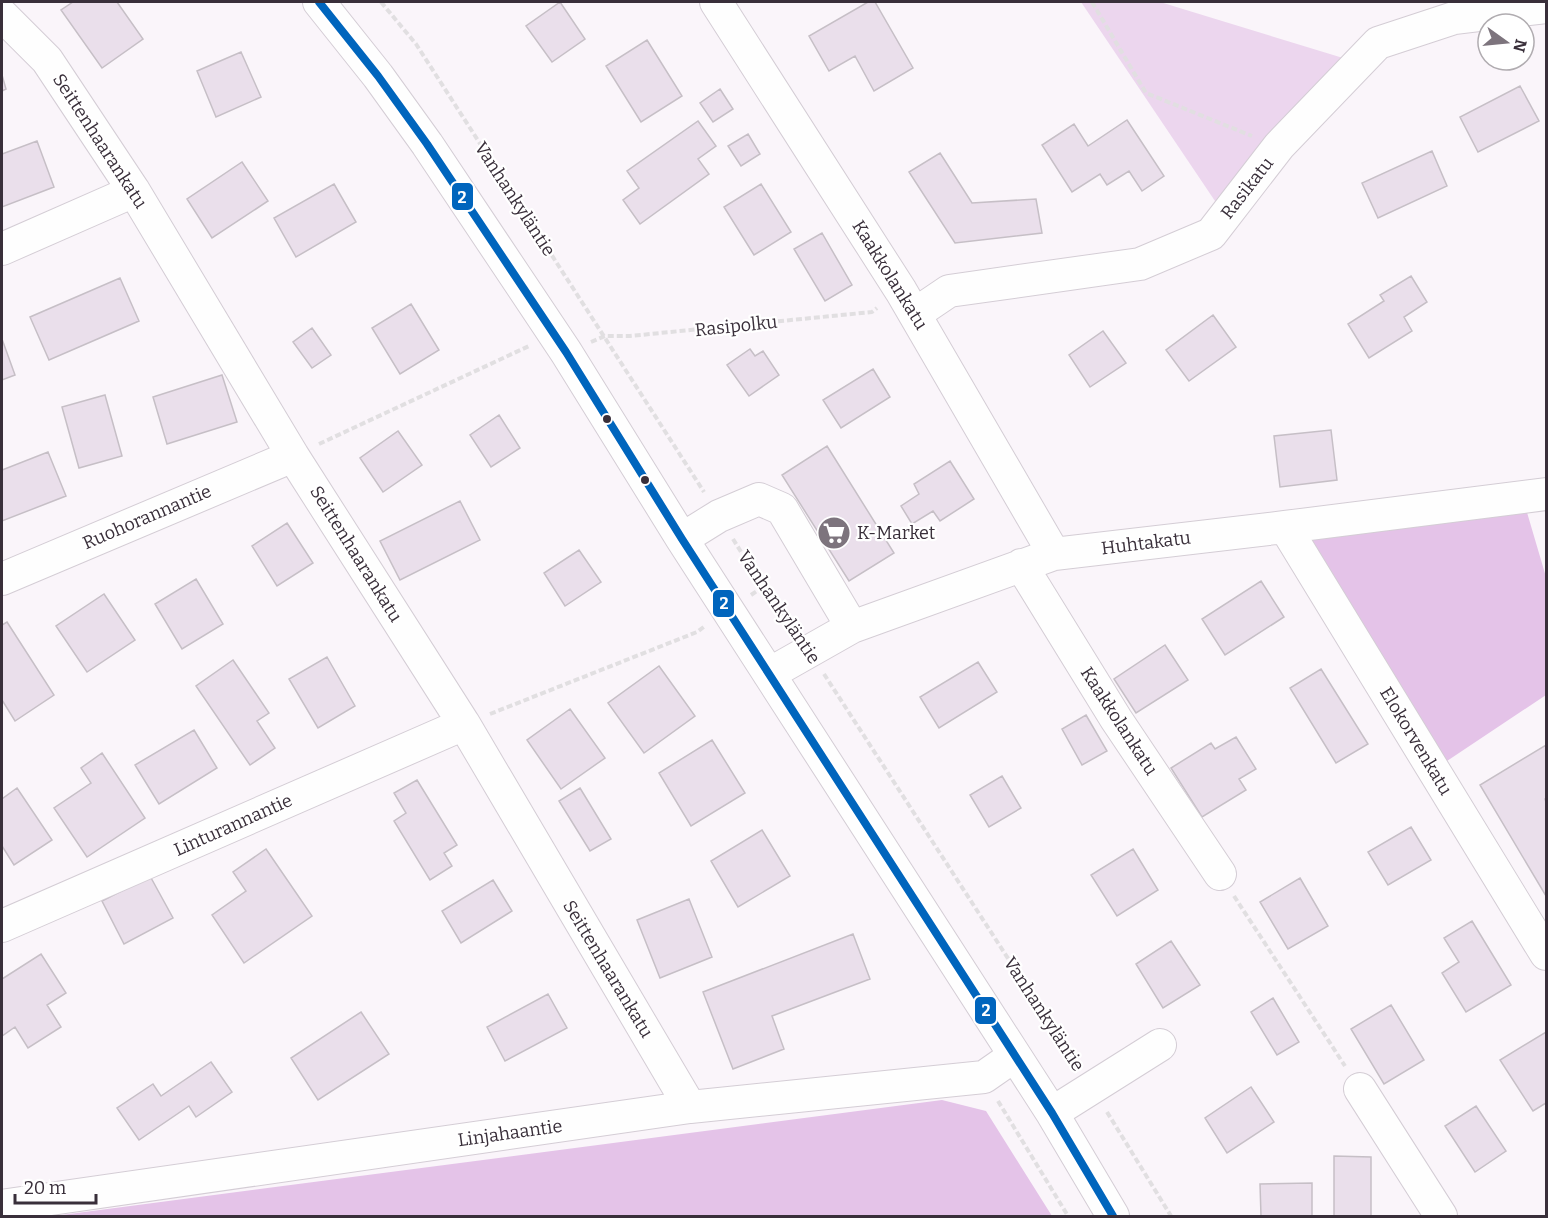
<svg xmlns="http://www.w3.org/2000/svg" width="1548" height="1218" font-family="Bitter,serif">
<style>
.green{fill:#ecd6ee}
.forest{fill:#e4c3e8}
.building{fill:#eadfeb;stroke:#c6bfc6;stroke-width:1.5}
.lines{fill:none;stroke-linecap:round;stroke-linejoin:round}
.minor-casing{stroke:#d4cdd5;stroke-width:34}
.path{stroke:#e1dfe1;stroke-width:4;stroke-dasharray:6 3;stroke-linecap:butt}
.minor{stroke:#fefefe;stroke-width:32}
.bus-1-casing{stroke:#fff;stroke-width:12}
.bus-1{stroke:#0065bd;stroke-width:8}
.bus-dot{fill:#392f3a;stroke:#fff;stroke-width:2}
.labels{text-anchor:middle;stroke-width:4.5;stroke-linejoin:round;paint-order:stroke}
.street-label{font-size:18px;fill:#392f3a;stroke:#fff}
.poi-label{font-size:18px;fill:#392f3a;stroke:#fff;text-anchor:start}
.line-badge{stroke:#fff;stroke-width:2}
.badge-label{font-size:16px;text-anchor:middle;font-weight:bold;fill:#fff}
</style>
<rect width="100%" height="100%" fill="#faf5fa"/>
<path class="green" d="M1081,2H1160L1343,58L1217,204Z"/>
<path class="forest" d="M1526,509L1546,577V695L1444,763L1311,539Z
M942,1100L986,1111L1052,1216H54Z"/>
<path class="building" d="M73,2H117L143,39L102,68L61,10Z
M560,2L585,39L552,62L526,26Z
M868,2H875L913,68L874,91L855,56L829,71L809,36Z
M647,40L682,96L641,122L606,66Z
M241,52L261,97L216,117L197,71Z
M2,75L6,89L2,91Z
M1520,86L1539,121L1478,152L1460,117Z
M720,89L733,109L713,122L700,103Z
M1127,120L1164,176L1142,191L1129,171L1107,185L1100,174L1072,192L1042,145L1074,124L1088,146Z
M698,121L716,146L698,159L709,174L640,224L623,200L639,188L627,171Z
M748,134L760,154L741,166L728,146Z
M37,141L54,187L2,207V154Z
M1432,151L1447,186L1378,218L1362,183Z
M940,153L972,203L1036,199L1042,233L955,243L909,172Z
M242,162L268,201L212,238L187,199Z
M334,184L356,222L296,257L274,218Z
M761,184L791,232L754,255L724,207Z
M822,233L852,285L825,301L794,249Z
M1411,276L1427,302L1404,317L1412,331L1369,358L1348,324L1384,301L1380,295Z
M120,278L139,321L49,360L30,317Z
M411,304L439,350L400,374L372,328Z
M1213,315L1236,347L1189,381L1166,350Z
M312,328L331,355L312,368L293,342Z
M1103,331L1126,363L1090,387L1069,355Z
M2,339L15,375L2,380Z
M750,349L755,356L763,351L779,375L749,396L727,365Z
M873,369L890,397L841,428L823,400Z
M222,375L237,422L167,444L153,397Z
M105,395L122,456L79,468L62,407Z
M499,415L520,448L491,467L470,435Z
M1331,430L1337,480L1280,487L1274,436Z
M398,431L422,465L383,492L360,458Z
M827,446L894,553L849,581L782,475Z
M48,452L66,496L2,521V470Z
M950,461L974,499L940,521L933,511L912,524L901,506L919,494L914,484Z
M460,501L480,540L400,580L380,541Z
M287,523L313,563L277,586L252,546Z
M579,550L601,582L565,606L544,573Z
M196,579L223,624L182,649L155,604Z
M1261,581L1284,617L1225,655L1202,619Z
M104,594L135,640L87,672L56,626Z
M7,622L54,695L15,721L2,700V625Z
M1165,645L1188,680L1136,713L1114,679Z
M327,657L355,706L318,728L289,679Z
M233,660L269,713L257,721L275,748L250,765L196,686Z
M978,662L997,692L939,728L920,697Z
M659,666L695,716L644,753L608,703Z
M1321,669L1368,744L1336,763L1290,688Z
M570,709L605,758L561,789L527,740Z
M1086,715L1107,751L1082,765L1062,729Z
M194,730L217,768L159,804L135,765Z
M1236,737L1256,769L1239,779L1246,790L1202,817L1171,768L1211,743L1215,749Z
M712,740L745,793L691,826L659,773Z
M1546,745V798L1545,799L1546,802V896L1480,785Z
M102,753L145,818L87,857L54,808L91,783L81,768Z
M1002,776L1021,808L989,827L970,795Z
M417,780L457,845L444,853L452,866L430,880L394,821L406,813L394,793Z
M17,788L52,840L14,865L2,846V799Z
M580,788L611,839L590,851L559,801Z
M1411,827L1431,860L1388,885L1368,852Z
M762,830L790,876L738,907L711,861Z
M266,849L312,916L244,963L212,915L246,891L233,872Z
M1133,849L1158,890L1117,916L1091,875Z
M150,876L173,918L124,944L102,901Z
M1300,878L1328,926L1288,949L1260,902Z
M493,880L512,911L461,943L442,911Z
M689,899L712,957L660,978L637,920Z
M1472,921L1511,985L1466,1012L1442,973L1459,962L1444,938Z
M853,934L870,979L772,1016L784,1049L733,1069L703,992Z
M1171,941L1200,985L1163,1008L1136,964Z
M41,954L66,993L47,1005L61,1027L28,1048L15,1027L2,1036V979Z
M548,994L567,1028L505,1061L487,1027Z
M1273,998L1299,1042L1277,1055L1251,1012Z
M1391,1005L1424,1060L1384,1084L1351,1029Z
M361,1012L389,1054L318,1100L291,1058Z
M1546,1032V1103L1533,1111L1500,1060Z
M211,1062L232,1092L196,1117L189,1106L139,1140L117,1108L153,1084L161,1096Z
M1251,1087L1274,1122L1227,1153L1205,1118Z
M1476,1106L1506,1151L1475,1172L1445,1126Z
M1334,1156L1371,1157V1216H1334Z
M1312,1183V1216H1261L1260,1184Z"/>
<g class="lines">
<defs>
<path id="minor" d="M319,2L378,76L427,144L566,352L682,539L1052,1113L1113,1216
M716,2L901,291L1054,554
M2,15L47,60L134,191L293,456L464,724L690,1107
M2,249L134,191
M915,314L949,291L1140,264L1211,234L1279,146L1378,43L1454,18L1546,7
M1285,527L1546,954
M682,539L719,516L759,499L782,509L852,627
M1021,565L1116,719L1220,874
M2,579L293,456
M769,674L852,627L1054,554L1285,527L1546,494
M2,926L464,724
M1360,1089L1441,1216
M1052,1113L1160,1045
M2,1206L690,1107L984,1077L1014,1056"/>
</defs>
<use href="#minor" class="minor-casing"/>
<path class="path" d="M381,2L416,44L704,492
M1092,2L1146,93L1252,136
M591,342L605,336H630L872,312L877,308
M319,444L529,346
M733,539L763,587L792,628
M751,595L763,587
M824,674L1077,1065
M490,714L697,632L705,626
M1234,896L1345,1066
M998,1101L1068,1216
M1107,1112L1171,1216"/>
<use href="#minor" class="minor"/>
<defs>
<path id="bus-1" d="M319,2L378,76L427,144L566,352L682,539L1052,1113L1113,1216"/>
</defs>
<use href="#bus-1" class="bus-1-casing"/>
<use href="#bus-1" class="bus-1"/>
</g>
<defs>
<symbol id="supermarket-disc" viewBox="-11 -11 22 22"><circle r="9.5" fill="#7d747d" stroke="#fff"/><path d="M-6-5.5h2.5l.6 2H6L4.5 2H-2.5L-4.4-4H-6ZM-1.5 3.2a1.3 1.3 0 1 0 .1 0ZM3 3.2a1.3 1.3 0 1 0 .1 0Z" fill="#fff"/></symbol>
</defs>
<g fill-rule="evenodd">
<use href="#supermarket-disc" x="815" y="514" width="38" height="38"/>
</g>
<g class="bus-dot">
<circle cx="607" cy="419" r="5"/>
<circle cx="645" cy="480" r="5"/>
</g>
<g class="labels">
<g class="street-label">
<text transform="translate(100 141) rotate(57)" y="6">Seittenhaarankatu</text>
<text transform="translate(1247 188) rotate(-52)" y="6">Rasikatu</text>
<text transform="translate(515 199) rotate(57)" y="6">Vanhankyläntie</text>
<text transform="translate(890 275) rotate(58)" y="6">Kaakkolankatu</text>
<text transform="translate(736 326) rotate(-6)" y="6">Rasipolku</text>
<text transform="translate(147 517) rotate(-23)" y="6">Ruohorannantie</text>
<text transform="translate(1146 543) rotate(-7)" y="6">Huhtakatu</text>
<text transform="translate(356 554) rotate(58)" y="6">Seittenhaarankatu</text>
<text transform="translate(779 607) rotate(56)" y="6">Vanhankyläntie</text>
<text transform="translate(1119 721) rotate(57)" y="6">Kaakkolankatu</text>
<text transform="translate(1416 741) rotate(59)" y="6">Elokorvenkatu</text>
<text transform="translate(233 825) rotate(-24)" y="6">Linturannantie</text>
<text transform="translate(608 969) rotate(59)" y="6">Seittenhaarankatu</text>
<text transform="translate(1044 1014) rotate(57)" y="6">Vanhankyläntie</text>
<text transform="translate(510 1133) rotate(-8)" y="6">Linjahaantie</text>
</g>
<g class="poi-label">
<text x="857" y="539">K-Market</text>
</g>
</g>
<g class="line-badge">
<rect x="451" y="182" width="23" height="29" rx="6" fill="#0065bd"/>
<rect x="712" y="589" width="23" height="29" rx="6" fill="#0065bd"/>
<rect x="974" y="996" width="23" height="29" rx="6" fill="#0065bd"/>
</g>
<g class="badge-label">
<text x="462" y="203">2</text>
<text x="724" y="609">2</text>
<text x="986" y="1016">2</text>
</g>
<rect width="1548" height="1218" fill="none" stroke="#392f3a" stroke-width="6"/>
<g transform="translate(1506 42) rotate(105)"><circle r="28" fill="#ffffff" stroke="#b0acb0" stroke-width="1.5"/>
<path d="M0-4.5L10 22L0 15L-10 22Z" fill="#7d747d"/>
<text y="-9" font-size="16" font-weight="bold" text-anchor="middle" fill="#392f3a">N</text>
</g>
<path d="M15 1194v9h81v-9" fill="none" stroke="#392f3a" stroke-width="3"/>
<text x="24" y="1194" font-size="18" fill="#392f3a" stroke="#ffffff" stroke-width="4.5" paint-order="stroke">20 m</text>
</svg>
